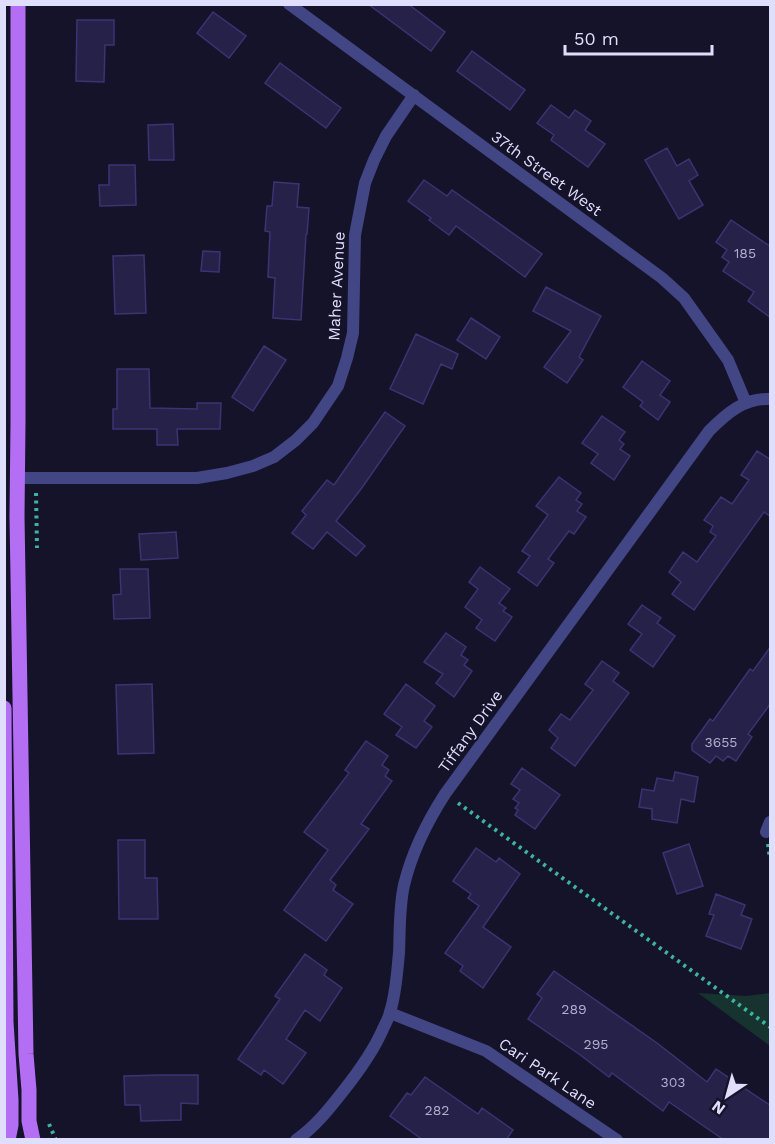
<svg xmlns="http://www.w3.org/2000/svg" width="775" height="1144" font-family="'Work Sans',sans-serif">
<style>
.green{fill:#16332f}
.building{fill:#252149;stroke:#3a3473;stroke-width:1.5}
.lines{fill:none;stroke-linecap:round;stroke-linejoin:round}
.path{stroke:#3bb4a0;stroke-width:4;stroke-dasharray:3 4.5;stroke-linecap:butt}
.street{stroke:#424685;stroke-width:12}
.primary{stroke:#b46ef4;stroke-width:15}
.labels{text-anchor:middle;stroke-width:4.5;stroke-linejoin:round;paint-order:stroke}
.number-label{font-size:14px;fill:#b0afcf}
.street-label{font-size:16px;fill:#dfdefc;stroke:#15132a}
</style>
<rect width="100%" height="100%" fill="#15132a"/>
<path class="green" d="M698,993L746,996L770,993V1046Z"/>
<path class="building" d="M368,4H408L445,32L431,51Z
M213,12L246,36L229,58L197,33Z
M77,20H114V45H105L104,82L76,81Z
M472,51L525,90L510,110L457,71Z
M280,63L341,108L326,128L265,83Z
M551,105L569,118L575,110L591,121L585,130L605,144L588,167L551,140L554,135L537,123Z
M173,124L174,160H149L148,125Z
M667,148L677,166L689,159L698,175L689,181L703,205L679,219L645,160Z
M109,165H135L136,205L100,206L99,185H109Z
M424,180L447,196L452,190L542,254L525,277L456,226L449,235L429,220L431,218L408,201Z
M274,182L299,184L297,207L309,208L307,234H306L301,320L273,318L275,278L268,277L270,232L265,231L267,206H272Z
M731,220L771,247V318L748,301L754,292L723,271L729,262L722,257L727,250L716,242Z
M203,251L220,252L219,272L201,271Z
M144,255L146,313L115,314L113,256Z
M546,287L601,316L579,357L583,360L567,383L544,367L571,331L533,311Z
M471,318L500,337L486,359L457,340Z
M416,334L458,354L452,369L441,364L423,404L390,389Z
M264,346L286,360L253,411L232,397Z
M642,361L670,381L660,395L670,402L658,420L640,406L643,402L623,387Z
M117,369H149L150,408L197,409V403H221L220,429H177L178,445H157V429H113V409H117Z
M385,412L405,426L361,489L336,521L365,546L356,556L327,532L313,549L292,533L306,515L302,511L327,480L334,485Z
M602,416L625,432L619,440L624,444L620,449L630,456L614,480L591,463L598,454L582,443Z
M757,451L771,460V517L764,512L694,610L672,594L681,582L669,572L683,552L697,562L716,536L710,532L713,526L704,520L721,497L732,504L749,480L741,475Z
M559,477L581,493L576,500L582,504L577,511L586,517L574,534L569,531L548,559L554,563L537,586L518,572L530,556L522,551L548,515L536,506Z
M176,532L178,558L141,560L139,534Z
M480,567L510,589L499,603L506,608L503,611L512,617L495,641L476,628L482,620L465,607L478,589L469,582Z
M120,569H148L150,618L114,619L113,595L121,594Z
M642,605L661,618L657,623L675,636L653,667L630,650L642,634L628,624Z
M446,633L466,647L461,655L468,660L464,665L472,671L454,697L436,683L443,674L424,662Z
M771,646V703L748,734L752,737L736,761L728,756L723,761L716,756L710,763L692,750V744L710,719L713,721L750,669L753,671Z
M602,661L619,673L613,681L629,693L575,766L551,748L558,738L549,730L561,714L570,720L593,690L585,684Z
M152,684L154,753L118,754L116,685Z
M406,684L435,706L424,721L432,727L416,748L396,735L402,727L384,714Z
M366,741L388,756L382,765L389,770L385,776L392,781L361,824L369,829L330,880L336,885L333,890L353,904L326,941L284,910L328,850L304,832L349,773L345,770Z
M522,768L560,795L535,829L515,815L518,810L515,808L519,803L513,799L520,790L511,784Z
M675,772L698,777L694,802L681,799L677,823L652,819V809L639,807L642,789L654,791L657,778L673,781Z
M118,840H145V878H157L158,919H119Z
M689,844L703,886L677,894L663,853Z
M476,848L496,862L499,858L520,874L483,927L511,947L483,988L460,971L463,966L445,953L479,906L468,898L471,894L453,881Z
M716,894L745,905L741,915L752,919L741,949L706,936L714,915L709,914Z
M305,954L327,970L324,975L342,988L320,1021L305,1010L286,1039L306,1053L283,1084L264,1070L261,1075L238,1059L280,999L275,996Z
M554,971L657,1043L707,1082L716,1069L771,1106V1140H724L669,1102L663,1111L612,1073L609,1077L579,1054L528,1019L542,998L537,994Z
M161,1075H198V1104L181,1103V1120L141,1121L140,1105H125L124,1076Z
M425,1077L478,1114L482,1108L513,1130L506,1140H423L390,1116L407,1093L411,1095Z"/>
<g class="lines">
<path class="path" d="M36,493L37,548
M458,803L770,1027
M768,844L770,859
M49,1124L56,1140"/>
<path class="street" d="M289,4L662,278L684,298L728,360L746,403
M18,478H197L227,473L253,466L274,457L296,440L313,423L338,386L347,358L353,333L355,235L365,183L374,160L386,136L414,95
M766,832L770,822
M390,1013L486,1051L617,1140
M296,1140C315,1127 330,1108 344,1090C359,1071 373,1052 383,1029C385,1024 389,1018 390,1012C396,994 397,972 399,953C400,930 399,908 404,885C412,852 427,822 445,794L709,431C727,413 744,398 770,399"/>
<path class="primary" d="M18,4V423L17,516L26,1054L29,1090V1121L33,1140
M4,708L6,1022L11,1100V1125L8,1140"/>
</g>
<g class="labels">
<g class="number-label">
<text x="745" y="258">185</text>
<text x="721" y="747">3655</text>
<text x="574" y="1014">289</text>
<text x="596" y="1049">295</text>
<text x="673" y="1087">303</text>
<text x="437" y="1115">282</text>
</g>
<g class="street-label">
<text transform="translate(547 173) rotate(36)" y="6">37th Street West</text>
<text transform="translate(336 286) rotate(-87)" y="6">Maher Avenue</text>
<text transform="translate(470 731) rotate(-54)" y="6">Tiffany Drive</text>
<text transform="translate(548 1073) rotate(34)" y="6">Cari Park Lane</text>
</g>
</g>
<rect width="775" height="1144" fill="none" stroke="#dfdefc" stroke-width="12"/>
<g transform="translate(727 1096) rotate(216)" stroke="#15132a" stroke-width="4.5" paint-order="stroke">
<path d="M0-4.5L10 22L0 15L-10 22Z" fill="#dfdefc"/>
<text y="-9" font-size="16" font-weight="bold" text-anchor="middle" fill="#dfdefc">N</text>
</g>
<path d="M565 45v9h147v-9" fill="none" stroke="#dfdefc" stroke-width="3"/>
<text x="574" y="45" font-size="18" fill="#dfdefc" stroke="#15132a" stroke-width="4.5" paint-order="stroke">50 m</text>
</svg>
